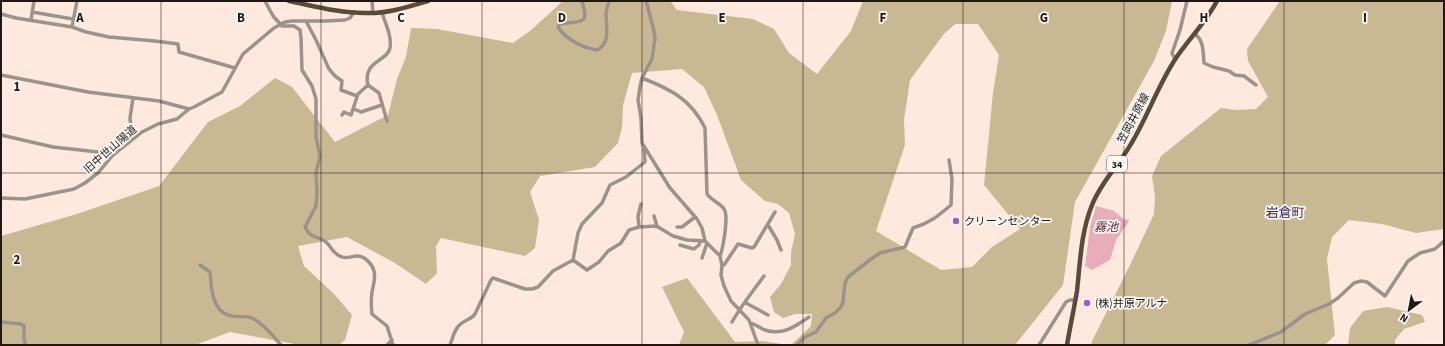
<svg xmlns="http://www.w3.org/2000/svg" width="1445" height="346" font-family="'Source Sans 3','Noto Sans JP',sans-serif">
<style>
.green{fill:#c9b992;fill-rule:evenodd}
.water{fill:#e7adbb}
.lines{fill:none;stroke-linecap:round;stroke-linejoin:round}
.minor{stroke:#9b938a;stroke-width:3.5}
.major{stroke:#594a3b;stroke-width:4.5}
.grid{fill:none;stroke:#201712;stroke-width:1;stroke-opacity:0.55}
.poi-dot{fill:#8d60da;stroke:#fff9f6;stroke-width:1.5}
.labels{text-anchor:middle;stroke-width:3.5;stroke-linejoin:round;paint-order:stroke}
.shield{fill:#fff9f6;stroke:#635b56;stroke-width:1}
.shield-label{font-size:10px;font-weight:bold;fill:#201712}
.street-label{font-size:11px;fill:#201712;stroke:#fff9f6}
.poi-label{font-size:11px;fill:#201712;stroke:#fff9f6;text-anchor:start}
.water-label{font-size:12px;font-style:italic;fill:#5b1730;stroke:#fff9f6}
.quarter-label{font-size:13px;fill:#3a245f;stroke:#fff9f6}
.grid-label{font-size:13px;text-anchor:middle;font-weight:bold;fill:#201712;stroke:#fff9f6;stroke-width:3.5;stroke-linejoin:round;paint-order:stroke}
</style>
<rect width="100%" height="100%" fill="#ffe8dd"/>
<path class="green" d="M563,1H670L677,10L753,19L774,29L789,53L817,74L851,31L863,1H1172L1166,31L1154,61L1075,202L1063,285L1015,345H791L811,326L812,314H795L783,318L774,312L770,297L781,284L791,265V252L795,234L789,213L778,204L765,201L741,180L717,115L704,87L682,69L632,73L623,105L622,128L618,143L595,167L540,176L530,192L539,220L535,248L525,256L441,238L436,246L437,273L426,284L395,263L347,237L298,246L304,266L335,295L352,315L345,340L339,345H300L230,332L195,345H1V236L77,214L159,186L208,122L240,106L275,78L292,87L335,142L388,115L397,79L406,57L411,28L437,29L513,43L530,31ZM955,24H978L999,55L993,93L984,185L1020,229L992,247L972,267L941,270L876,231L905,145L904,120L910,80L944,34Z
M1280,1H1444V229L1416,233L1382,224L1349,220L1332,237L1327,259L1335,335L1325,345H1091L1092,341L1131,263L1154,214L1155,197L1152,176L1161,156L1221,108L1236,110L1256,109L1268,97L1248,61L1247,49Z
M687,278L735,342L763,341L788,345H679L684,332L662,287Z
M1387,307L1422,315L1425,322L1404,329L1395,340V345H1348L1350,328L1363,311Z"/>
<path class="water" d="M1096,206L1114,211L1125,220L1129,219L1128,223L1116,240L1110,260L1092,270L1085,266L1090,227Z"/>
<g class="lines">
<path class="minor" d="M265,1L273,16L282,26H294L300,30L301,38L302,70L312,86L316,99V137L320,156L316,173L317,192L316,206L305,227C311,240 319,235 327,243C333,249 333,254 342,257C347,259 352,256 357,256C365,256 372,264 374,271C376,278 373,286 372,292C371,300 371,307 372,314L387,326L393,345
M372,1L373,13
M582,1L585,13L584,19C578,24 568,22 560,24L558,27C565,39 583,48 597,50C611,43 606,26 606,14C606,10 608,5 609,1
M646,1L653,27L655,38L652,59L642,78L640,87L638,100L641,118L642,143L670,188L697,219L702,228L705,241L720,256L722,266L721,275L724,286L731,301L749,320L758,345
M32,12L73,19
M1,14L16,18L72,27L86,32L109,37L155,41L178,44L179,52L235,68
M31,20L34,1
M306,21L316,40L329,69L335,76L342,81L341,90L357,96
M72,27L77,1
M1195,34C1204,41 1203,52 1204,63L1213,67L1229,71L1235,75L1244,76L1256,85
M1175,59L1172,53L1180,30L1187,1
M1,75L88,92L159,101L189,109
M642,78C670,89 691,99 705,128L707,194C712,201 720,203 724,209C729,216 723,248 720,256
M368,85C362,61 388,61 390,48C392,35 385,24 382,12
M368,85L379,93L387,121
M354,109L361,112L382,105
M342,115L344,112L351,115L358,94L368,85
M1,135L53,147L107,153L112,156
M132,140L130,118L133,98
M1,198L25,199L74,189L85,183L98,173L112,156L142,132L158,124L177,119L189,109L194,107L222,92L243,54L274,28L285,22L292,21H326L345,20L350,18L354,12
M654,216L657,226
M768,225L777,240L781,250
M639,227L638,216L641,204
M677,227H682L695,217
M680,245L694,249L699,245L700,242
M702,258L707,243
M573,260L587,270L599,262L608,251L621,243L629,230L639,227L655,226L658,227L673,236L687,240L705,241
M573,260L578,233L582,224L602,203L610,185L626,177L645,162L644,148
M200,265L210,272C211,286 212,310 228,315C235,318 245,315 252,318C263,323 273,336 281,345
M722,266L724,265L738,244L752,248L754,247L775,212
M746,303L768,315
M1,322L21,324L24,326V340L26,345
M732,322C741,306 753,291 764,276
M750,323C756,324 759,328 765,330C782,336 796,326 809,317
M387,345L392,340
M450,345C453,337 455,327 462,323C467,319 472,319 475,314L491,280L493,278L525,289H532L538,287L553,271L573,260
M797,345L805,337L816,332L826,318L835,313L841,307L843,302L845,283L848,277L871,259L880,253L905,247L913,228C930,223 938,216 951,205L952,179L949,160
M1039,345L1066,302L1070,300H1075
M1249,345L1281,332L1305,314L1329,304L1338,298L1354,283L1361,281L1367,282L1385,296L1408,261L1420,253L1435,249L1444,241"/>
<path class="major" d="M289,1C314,6 339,13 365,13C386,14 408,7 428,1
M1067,345C1070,327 1074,309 1077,291C1080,263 1081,232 1092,205C1101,182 1119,165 1131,144C1148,116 1158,85 1176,58C1189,39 1206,22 1217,1"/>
</g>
<path class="grid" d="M161,1V345M321,1V345M482,1V345M642,1V345M803,1V345M963,1V345M1124,1V345M1284,1V345M1,173H1444"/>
<g class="poi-dot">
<circle cx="956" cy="221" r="4"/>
<circle cx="1087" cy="303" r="4"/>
</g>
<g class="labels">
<rect class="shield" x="1107" y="156" width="20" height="16" rx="3"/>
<g class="shield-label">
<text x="1117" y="168">34</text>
</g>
<g class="street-label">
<text transform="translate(1133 118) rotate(-62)" y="4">笠岡井原線</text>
<text transform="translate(110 149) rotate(-41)" y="4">旧中世山陽道</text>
</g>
<g class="poi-label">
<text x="964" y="225">クリーンセンター</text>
<text x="1095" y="307">(株)井原アルナ</text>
</g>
<g class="water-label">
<text x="1106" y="231">霧池</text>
</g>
<g class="quarter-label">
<text x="1285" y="217">岩倉町</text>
</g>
</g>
<g class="grid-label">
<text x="80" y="22">A</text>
<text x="241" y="22">B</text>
<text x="401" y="22">C</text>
<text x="562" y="22">D</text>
<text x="722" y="22">E</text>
<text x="883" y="22">F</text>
<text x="1044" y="22">G</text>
<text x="1204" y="22">H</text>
<text x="1365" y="22">I</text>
<text x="17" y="91">1</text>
<text x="17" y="264">2</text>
</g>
<rect width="1445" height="346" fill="none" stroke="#201712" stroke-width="4"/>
<g transform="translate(1409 310) rotate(212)" stroke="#fff9f6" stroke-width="3" paint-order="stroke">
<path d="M0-3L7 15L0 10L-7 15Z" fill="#201712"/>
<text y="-6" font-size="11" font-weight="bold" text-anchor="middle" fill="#201712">N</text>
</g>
</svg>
